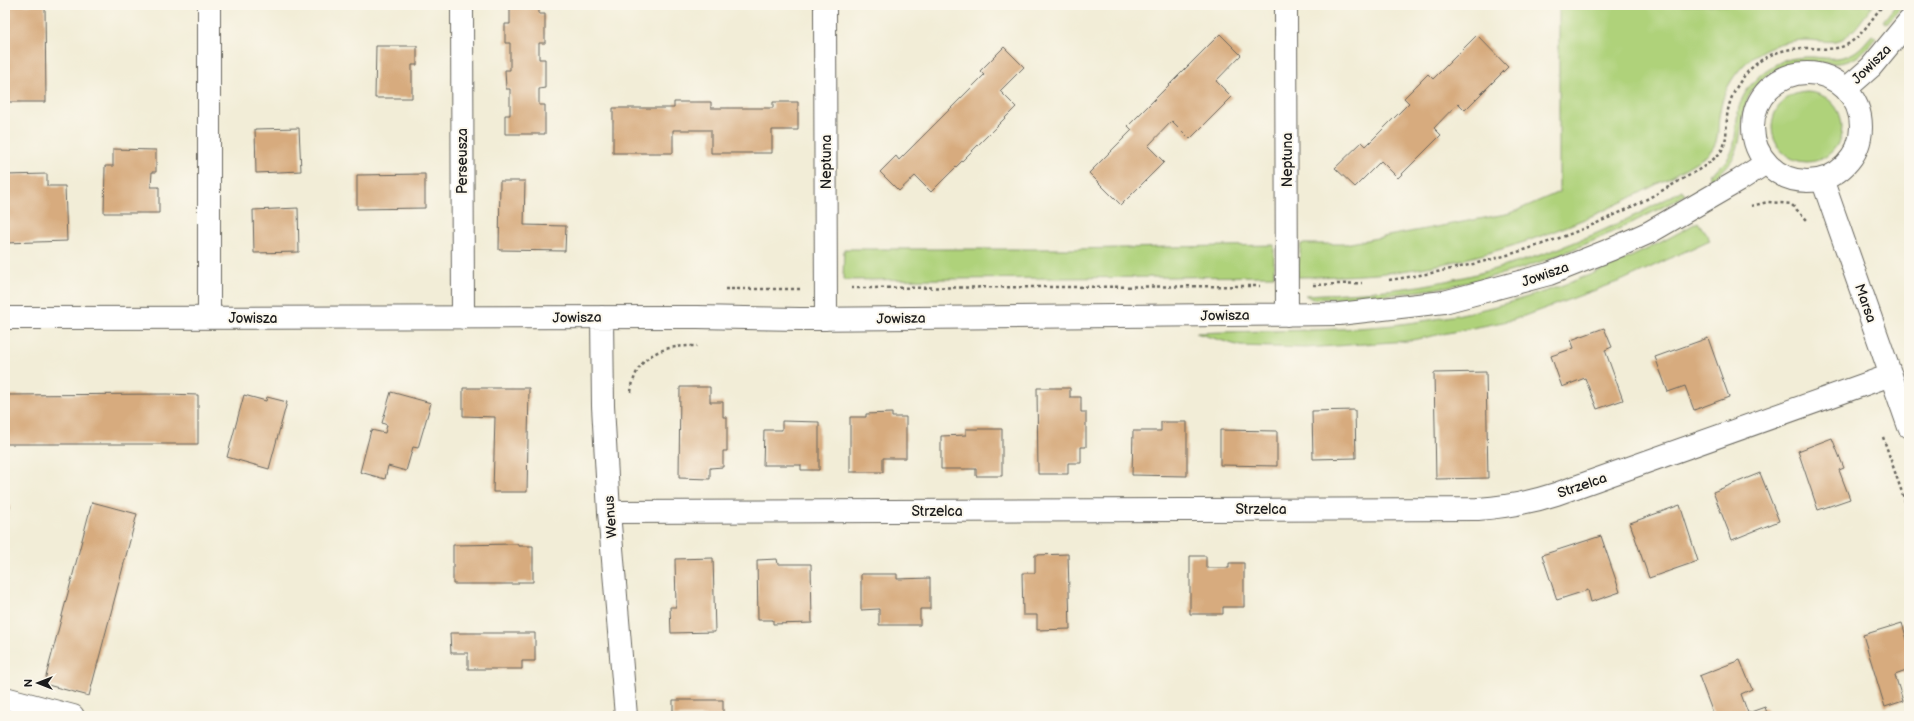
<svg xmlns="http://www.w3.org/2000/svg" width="1914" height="721" font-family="'Balsamiq Sans',sans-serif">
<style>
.grass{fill:#afd27a;stroke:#66774b}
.building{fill:#d7ab7e}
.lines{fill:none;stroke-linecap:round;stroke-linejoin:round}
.street-casing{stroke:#67655d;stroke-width:24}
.path{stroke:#67655d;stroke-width:2.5;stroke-dasharray:3 3;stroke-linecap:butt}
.street{stroke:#fff;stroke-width:22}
.labels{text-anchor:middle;stroke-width:4;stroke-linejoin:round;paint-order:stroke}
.street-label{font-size:14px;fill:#1c1c1c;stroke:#fbf7ec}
</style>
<rect width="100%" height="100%" fill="#fbf7ec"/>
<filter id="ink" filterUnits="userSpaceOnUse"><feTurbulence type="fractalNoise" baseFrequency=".025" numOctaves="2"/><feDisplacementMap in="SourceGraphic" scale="8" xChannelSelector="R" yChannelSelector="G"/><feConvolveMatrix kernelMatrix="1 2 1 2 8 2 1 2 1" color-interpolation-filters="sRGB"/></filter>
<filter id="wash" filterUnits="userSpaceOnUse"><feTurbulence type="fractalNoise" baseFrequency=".012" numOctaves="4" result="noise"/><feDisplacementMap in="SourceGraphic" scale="16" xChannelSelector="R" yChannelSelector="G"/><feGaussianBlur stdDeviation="0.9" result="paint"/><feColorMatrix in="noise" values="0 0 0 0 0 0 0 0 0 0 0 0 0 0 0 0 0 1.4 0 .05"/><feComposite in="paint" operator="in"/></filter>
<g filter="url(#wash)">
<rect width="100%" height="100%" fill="#f2edd7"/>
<path class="grass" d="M1559,5H1873C1864,16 1855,33 1842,39C1832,44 1818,40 1806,40C1789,40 1769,45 1754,56C1737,69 1723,89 1720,111C1716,130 1722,141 1706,156C1606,217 1493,263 1376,274C1349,276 1323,277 1297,277L1301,244H1345L1511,213L1559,192Z
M1896,5H1902L1887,24L1883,21Z
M1872,35L1876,38C1869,46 1861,56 1851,60C1837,66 1823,62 1809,62C1792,61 1774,68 1761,80C1727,112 1758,152 1711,179L1709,174C1739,157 1733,142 1738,112C1740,98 1749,86 1759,76C1774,62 1793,56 1813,57C1825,58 1837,60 1849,55C1859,51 1865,43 1872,35Z
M1772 127a35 35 0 1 1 70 0a35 35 0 1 1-70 0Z
M1682,190L1685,195C1643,218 1601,239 1556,256C1480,286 1395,298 1312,299L1305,295C1343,293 1381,292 1419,286C1513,270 1601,237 1682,190Z
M1698,222L1710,240L1623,280L1513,320L1407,341L1306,348L1240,346L1196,333C1262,330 1328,332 1393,325C1502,313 1604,276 1698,222Z
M1274,245V276L843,280L844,249H1071Z"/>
<g id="blocks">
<path class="building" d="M5,5H45L46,102H5Z
M510,5H539V14H545V43H539V59H545V88L539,89V105H545V134H505V115H510V89H506L505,70H510V43H505V24H510Z
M1220,34L1241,55L1216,81L1232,97L1190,139L1172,121L1148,146L1164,162L1121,205L1089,173L1132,130L1128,126Z
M1477,35L1508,67L1465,110L1458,103L1434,128L1441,135L1398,178L1381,161L1355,187L1335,168L1362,142L1366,146L1409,103L1404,98L1428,74L1433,79Z
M376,46H417V65H412V98H375Z
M1004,47L1024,67L1000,91L1016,107L931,192L915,176L899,191L880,172L896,156L899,160L984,75L980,71Z
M674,102H711V108H773V102H798V130H772V153H711V130H673V153H613V108H674Z
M299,128L301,171L256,173L255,129Z
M113,149L156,150V172H152L151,187H159V213H104L105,166H113Z
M47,174V186H65L67,241L5,243V175Z
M425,174V208L357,209V175Z
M500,181H525L524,225L566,226L565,251L499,250Z
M298,208L299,252L254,253L253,210Z
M1604,328L1612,347L1605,350L1623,400L1597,409L1585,378L1562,387L1551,356L1574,348L1571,340Z
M1708,338L1729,397L1694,410L1685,386L1668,392L1655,357Z
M1486,372L1488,478L1436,479L1434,373Z
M680,387H710V402H723V417H727V451H723V467L710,468V479L679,478Z
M463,388H529L527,492H493L495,417L463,416Z
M1037,388H1070V397H1081V412H1086V447H1081V463H1068V474H1038Z
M391,392L431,403L418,448L413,447L406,471L388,466L385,479L360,472L371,430L385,433L387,425L382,423Z
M167,394L198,395V444H5V395Z
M244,395L266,401L267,397L287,402L269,469L227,457Z
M1355,410L1356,458L1313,459L1312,411Z
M892,413V417H906V458H883V472H850V417H866V414Z
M782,421L819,422V470H801V465H763L764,430H782Z
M1161,422H1187V476L1132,475L1133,431H1161Z
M966,429H1002V476H976V469H941V436L966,435Z
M1220,430L1277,431V466L1220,465Z
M1832,438L1844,468L1839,470L1850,499L1818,510L1798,451Z
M1760,473L1779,521L1732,540L1713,492Z
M92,502L137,514L89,696L44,684Z
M5,505L10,506L5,524Z
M1680,505L1698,561L1649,578L1630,523Z
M1601,536L1620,592L1591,602L1588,590L1557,600L1542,555Z
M518,544V546H533V582H518V584H453V545Z
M1068,554L1070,629L1037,630V615H1023L1022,573H1035V555Z
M1190,556H1206V568H1229V563H1244V607H1223V614H1190Z
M713,558L715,632L671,633L670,607H676L675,559Z
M777,559L778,564H811L812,623L773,624V620H758L757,560Z
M861,574H897V579L930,578V609H920V625H879V609L861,610Z
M1902,623L1909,646V670L1895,675L1903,701L1885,707L1863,635Z
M450,633H535V661H522V669H468V653H451Z
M1740,660L1752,689L1741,694L1748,713L1765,707L1768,716H1714L1699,676Z
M673,700H723V716H673Z"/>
</g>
</g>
<g filter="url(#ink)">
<use href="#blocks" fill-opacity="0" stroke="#67655d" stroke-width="1"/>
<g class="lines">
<defs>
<path id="street" d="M209,5V318
M462,5L463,318
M825,5L826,319
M1286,5L1287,315
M1753 127a54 54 0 1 1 108 0a54 54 0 1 1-108 0Z
M1847,88L1871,67L1909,21
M1822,179L1909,427
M602,317L603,406L609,512L626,716
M5,318L697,317L800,319L1339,314L1444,302L1549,274L1612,249L1650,232L1738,181L1766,163
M609,512L1478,509C1505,507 1529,503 1556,494L1891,375
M5,698L73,716"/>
</defs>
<use href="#street" class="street-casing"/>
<path class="path" d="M1751,206L1768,202L1791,204L1807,220
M1389,280C1487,266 1579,238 1665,189C1682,179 1702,170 1717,156C1728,146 1726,131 1727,117C1729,94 1744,71 1763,59C1776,51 1792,48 1807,48C1822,48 1838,52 1851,42C1864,33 1873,17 1883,5
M1313,285L1362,283
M851,288L1260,286
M725,289H800
M631,392C636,354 663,345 697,346
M1883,437L1909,513"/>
<use href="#street" class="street"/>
</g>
</g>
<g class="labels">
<g class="street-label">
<text transform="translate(1871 64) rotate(-45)" y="5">Jowisza</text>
<text transform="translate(1287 160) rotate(-90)" y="5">Neptuna</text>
<text transform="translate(462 161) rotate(-90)" y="5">Perseusza</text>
<text transform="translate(826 162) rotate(-90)" y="5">Neptuna</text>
<text transform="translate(1545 274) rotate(-19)" y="5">Jowisza</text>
<text transform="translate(1866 303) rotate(71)" y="5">Marsa</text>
<text transform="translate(1225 315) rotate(-1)" y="5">Jowisza</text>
<text transform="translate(577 317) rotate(-1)" y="5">Jowisza</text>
<text x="253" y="323">Jowisza</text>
<text transform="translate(901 318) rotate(-1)" y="5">Jowisza</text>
<text transform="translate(1582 485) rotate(-19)" y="5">Strzelca</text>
<text x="1261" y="514">Strzelca</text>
<text x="937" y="516">Strzelca</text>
<text transform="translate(610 517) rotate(-94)" y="5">Wenus</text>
</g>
</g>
<rect width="1914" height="721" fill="none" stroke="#fbf7ec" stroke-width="20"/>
<g transform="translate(38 683) rotate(270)" stroke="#fbf7ec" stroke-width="3" paint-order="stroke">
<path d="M0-3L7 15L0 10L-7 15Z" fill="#1c1c1c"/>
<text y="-6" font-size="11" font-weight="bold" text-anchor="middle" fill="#1c1c1c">N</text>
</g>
</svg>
